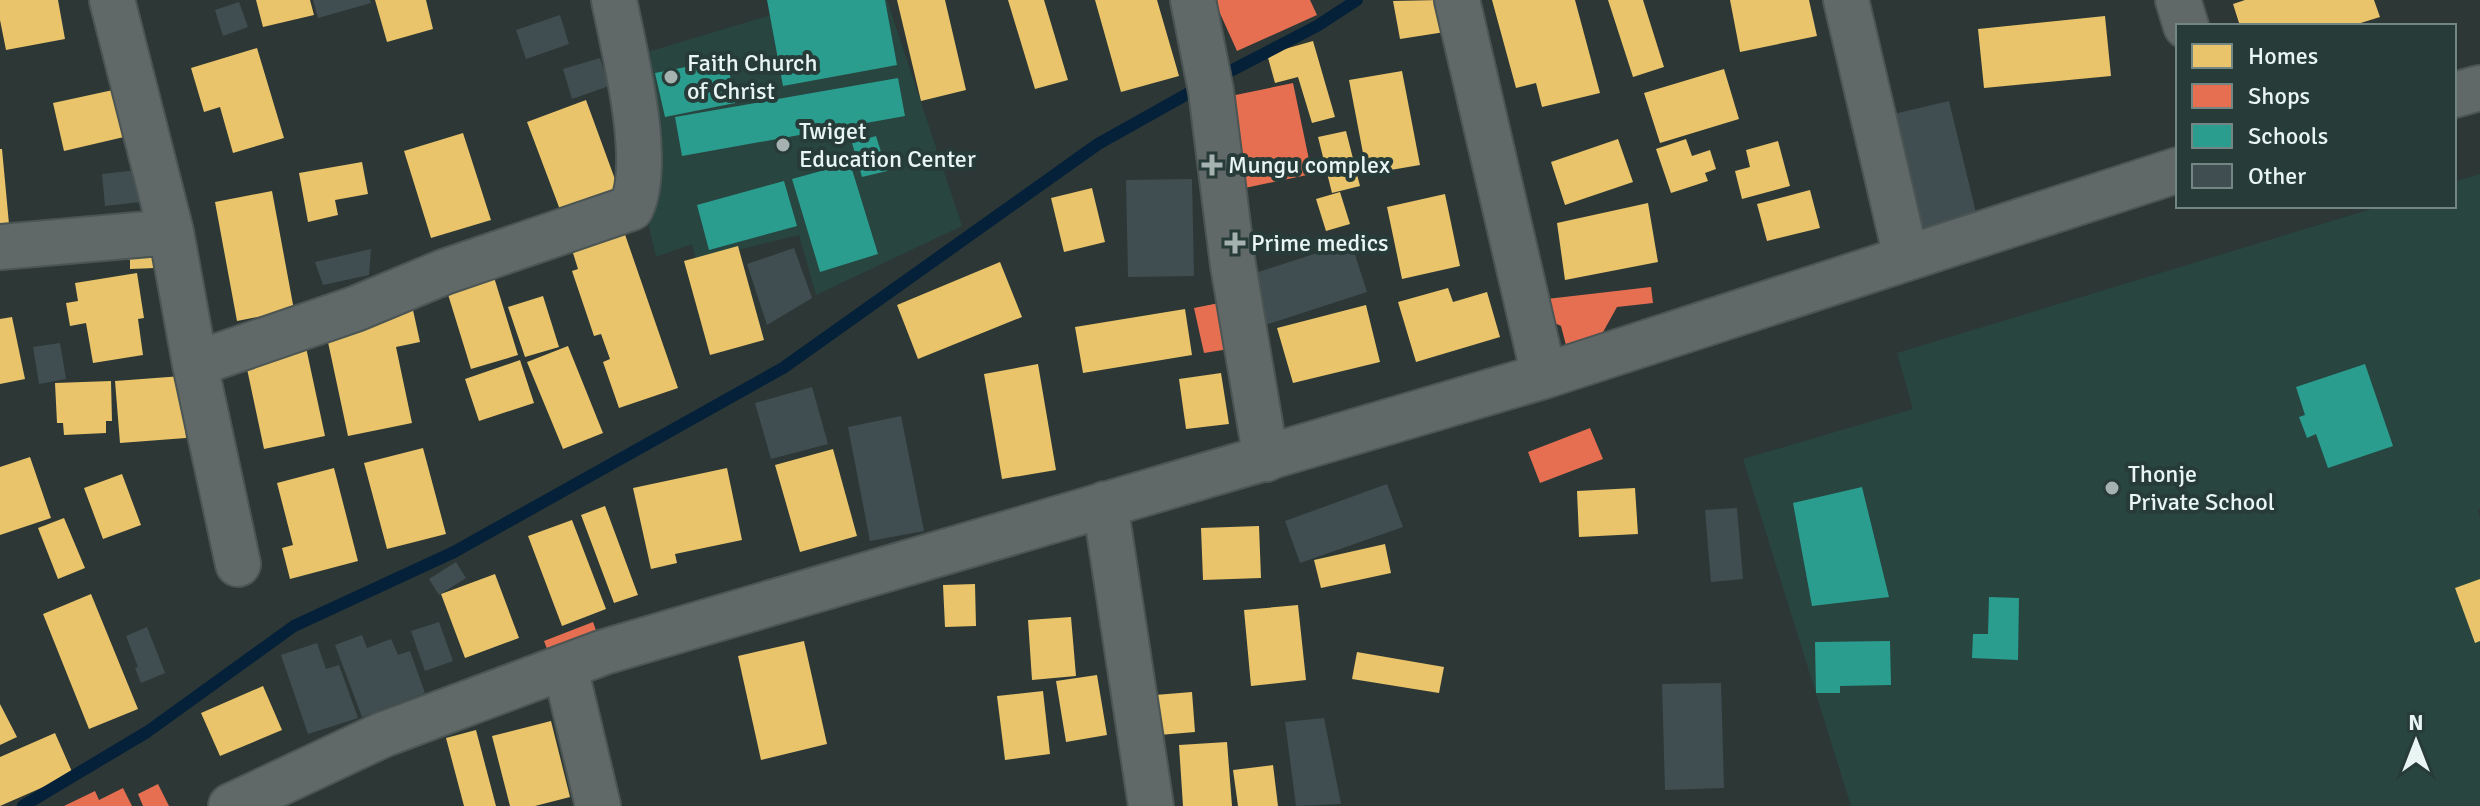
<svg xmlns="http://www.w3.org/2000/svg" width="2480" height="806" font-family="Signika,sans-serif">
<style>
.built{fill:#294540}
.homes{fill:#e9c46a}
.shops{fill:#e76f51}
.schools{fill:#2a9d8f}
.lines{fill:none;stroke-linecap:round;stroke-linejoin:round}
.stream{stroke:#042139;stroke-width:12}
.building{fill:#404e51}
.minor-casing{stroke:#4b5554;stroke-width:48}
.minor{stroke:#606967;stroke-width:44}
.poi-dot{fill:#a6b2b0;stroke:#273c39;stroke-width:3}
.labels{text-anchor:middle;stroke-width:8;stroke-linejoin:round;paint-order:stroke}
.poi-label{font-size:24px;fill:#e8f5f2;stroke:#273c39;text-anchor:start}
</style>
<rect width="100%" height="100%" fill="#2c3736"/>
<path class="built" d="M821,0H887L962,226L816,295L799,235L696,260L692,244L656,257L611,63Z
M2480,174V509L2478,510L2480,517V806H1851L1743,459L1913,409L1897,353L2381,206H2454V182Z"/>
<path class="homes" d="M0,0H58L65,39L6,50L0,20Z
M256,0H310L314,15L263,27Z
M375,0H426L433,29L387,42Z
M897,0H945L966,90L921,101Z
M1008,0H1044L1068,80L1035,89Z
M1095,0H1157L1179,76L1121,92Z
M1440,0L1445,32L1400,39L1393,1Z
M1492,0H1575L1600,93L1542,107L1536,83L1516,88Z
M1608,0H1643L1664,67L1633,77Z
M1730,0H1809L1817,36L1740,52Z
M2245,0H2374L2380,17L2351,26H2240L2233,4Z
M2105,16L2111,76L1984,88L1978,29Z
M1313,41L1335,117L1312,123L1298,77L1275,83L1267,54Z
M257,48L284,138L233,153L220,107L204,112L191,68Z
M1724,69L1739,119L1660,143L1644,93Z
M1402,71L1420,165L1367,174L1349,80Z
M113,90L124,137L64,151L53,103Z
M586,100L620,193L562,215L527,122Z
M1346,131L1360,186L1332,193L1318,137Z
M463,133L491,220L431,238L404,151Z
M1618,139L1633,182L1565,205L1551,162Z
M1686,139L1692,156L1710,150L1716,169L1705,173L1708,181L1671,193L1656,149Z
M1778,141L1790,186L1742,199L1735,171L1750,167L1746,150Z
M0,149H2L9,224H0Z
M362,162L368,194L335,200L338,215L308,222L299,173Z
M1092,188L1105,242L1064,252L1051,198Z
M1810,190L1820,228L1767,241L1757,204Z
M272,191L294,310L237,321L215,202Z
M1340,192L1350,224L1326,231L1316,199Z
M1445,194L1460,266L1402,279L1387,207Z
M1648,203L1658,262L1565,280L1557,223Z
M620,220L678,388L619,408L603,362L610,359L601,334L594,336L572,271L578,269L568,237Z
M738,246L764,340L710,355L684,261Z
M149,247V257H155V268L130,269V260H120L119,248Z
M489,261L518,355L471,369L442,275Z
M1000,262L1022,317L918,359L897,305Z
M137,273L144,318L138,319L143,355L93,363L86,323L70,326L66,303L78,301L75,283Z
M1448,288L1453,302L1487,292L1500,337L1416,362L1398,302Z
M543,296L559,347L525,357L508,307Z
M1366,305L1380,362L1293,383L1277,328Z
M1185,309L1192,355L1083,373L1075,327Z
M413,310L420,342L396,347L412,423L348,436L325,328Z
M12,317L25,379L0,384V319Z
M304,338L325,436L264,449L243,350Z
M568,346L603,433L563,449L527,362Z
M520,360L534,403L479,421L465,379Z
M1038,364L1056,470L1002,479L984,374Z
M1221,373L1229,424L1186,429L1179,379Z
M182,376L186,438L120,443L115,381Z
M111,381L112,421H106V433L64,435L63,423H57L55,383Z
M423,448L446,534L387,549L364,463Z
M833,449L857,536L800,552L775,465Z
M30,457L51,518L0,535V467Z
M334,468L358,561L290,579L282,548L293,545L277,483Z
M727,468L742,540L675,554L677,563L651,569L633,488Z
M122,474L141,525L103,539L84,488Z
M1635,488L1638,534L1579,537L1577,491Z
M605,506L638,595L614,603L581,515Z
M64,518L85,568L58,579L38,528Z
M572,520L606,609L562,626L528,536Z
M1259,526L1261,578L1203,580L1201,528Z
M1385,544L1391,573L1321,588L1314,560Z
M495,574L519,638L465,658L441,594Z
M2480,579V641L2475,643L2455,588Z
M975,584L976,626L945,627L943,585Z
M91,594L138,709L89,729L43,614Z
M1298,605L1306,680L1251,686L1244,610Z
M1071,617L1076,676L1032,680L1028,620Z
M804,641L827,744L761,760L738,656Z
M1357,652L1444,667L1439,693L1352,679Z
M1097,675L1107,735L1066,742L1056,681Z
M263,686L282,730L220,756L201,713Z
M1043,691L1050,754L1005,760L997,696Z
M1192,692L1195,732L1159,735L1155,695Z
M0,704L17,737L0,745Z
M551,721L570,797L535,806H510L492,736Z
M476,730L496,806H464L446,738Z
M55,733L73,774L0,806V757Z
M1227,742L1232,806H1183L1179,745Z
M1273,765L1278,806H1238L1233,770Z"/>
<path class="shops" d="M1214,0H1310L1317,15L1237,51Z
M1293,83L1312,174L1240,189L1221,98Z
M1651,287L1653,303L1617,307L1598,341L1567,349L1561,326L1540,316L1538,300Z
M1219,303L1229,349L1204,353L1194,308Z
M1590,428L1603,459L1540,483L1528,452Z
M593,622L598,636L549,654L544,641Z
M158,784L169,806H143L138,794Z
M123,788L132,806H64L95,791L99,800Z"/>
<path class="schools" d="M767,0H885L897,65L783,86Z
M727,59L735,103L665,117L655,73Z
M898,78L905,116L682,156L675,117Z
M876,136L887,171L862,177L852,143Z
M850,163L878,254L820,272L792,179Z
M784,181L797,226L709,250L697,205Z
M2365,364L2393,446L2328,468L2316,434L2307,438L2299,417L2305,415L2296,387Z
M1862,487L1889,597L1812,606L1793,503Z
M1989,597L2019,598L2018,660L1972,658L1973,634H1988Z
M1890,641L1891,685L1840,686V693H1816L1815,642Z"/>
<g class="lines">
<path class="stream" d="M1218,72L1219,77L1317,26L1357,0
M23,806L147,732L294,626L454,552L783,368L1098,144L1198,88"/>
</g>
<path class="building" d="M313,0H370L371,3L318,18Z
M239,2L248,27L223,36L215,10Z
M560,15L569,44L526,59L516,30Z
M600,58L609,86L572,99L563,69Z
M1949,101L1977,217L1909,233L1881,117Z
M138,170L141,202L105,206L102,174Z
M1192,179L1194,276L1128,277L1126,180Z
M1351,242L1367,292L1259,327L1243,277Z
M794,248L812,298L767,325L747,264Z
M371,249L369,275L323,285L315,262Z
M60,343L66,379L39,384L33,347Z
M812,387L828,444L771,459L755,403Z
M901,416L924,531L870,541L848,427Z
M1387,484L1403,527L1300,563L1285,521Z
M1737,508L1743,579L1711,582L1705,510Z
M456,562L466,578L439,595L429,579Z
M439,622L453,661L425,671L411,631Z
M147,627L165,673L141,683L135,668L138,667L126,636Z
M362,635L367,648L391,639L398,655L410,651L425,693L362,717L335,645Z
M317,643L326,669L339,665L358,718L308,734L281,655Z
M1721,683L1724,788L1665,790L1662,684Z
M1324,718L1341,804L1296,806L1285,722Z"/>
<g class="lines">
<defs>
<path id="minor" d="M112,0L171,232L195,364L238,564
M1193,0L1211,91L1233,265L1266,459
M1457,0L1544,376
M1846,0L1906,257
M2178,0L2186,26
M2454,95L2480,88
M0,247L171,232
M195,364L355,309L444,272L631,208C653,163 624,50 614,0
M1105,504L1151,806
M565,667L598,806
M231,806L382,735L604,652L1544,376L2178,170"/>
</defs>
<use href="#minor" class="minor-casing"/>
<use href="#minor" class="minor"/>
</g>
<g class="poi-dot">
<circle cx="671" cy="77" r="8"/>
<circle cx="783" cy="145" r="8"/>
<path d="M1208 153h8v8h8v8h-8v8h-8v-8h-8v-8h8z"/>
<path d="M1231 231h8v8h8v8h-8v8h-8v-8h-8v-8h8z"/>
<circle cx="2112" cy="488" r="8"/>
</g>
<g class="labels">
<g class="poi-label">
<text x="687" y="71">Faith Church<tspan x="687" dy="28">of Christ</tspan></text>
<text x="799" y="139">Twiget<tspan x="799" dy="28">Education Center</tspan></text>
<text x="1228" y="173">Mungu complex</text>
<text x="1251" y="251">Prime medics</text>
<text x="2128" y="482">Thonje<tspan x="2128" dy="28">Private School</tspan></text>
</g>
</g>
<rect x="2176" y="24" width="280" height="184" fill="#273c39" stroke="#748683" stroke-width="2"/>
<rect x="2192" y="44" width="40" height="24" fill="#e9c46a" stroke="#748683" stroke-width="2"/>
<text x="2248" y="64" font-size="24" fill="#e8f5f2">Homes</text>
<rect x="2192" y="84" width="40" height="24" fill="#e76f51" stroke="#748683" stroke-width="2"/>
<text x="2248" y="104" font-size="24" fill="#e8f5f2">Shops</text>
<rect x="2192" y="124" width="40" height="24" fill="#2a9d8f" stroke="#748683" stroke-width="2"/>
<text x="2248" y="144" font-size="24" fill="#e8f5f2">Schools</text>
<rect x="2192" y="164" width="40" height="24" fill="#404e51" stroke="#748683" stroke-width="2"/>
<text x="2248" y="184" font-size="24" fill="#e8f5f2">Other</text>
<g transform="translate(2416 742)" stroke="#273c39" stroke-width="6" paint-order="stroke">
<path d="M0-6L14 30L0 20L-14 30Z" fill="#e8f5f2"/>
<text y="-12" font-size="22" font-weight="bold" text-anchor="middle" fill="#e8f5f2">N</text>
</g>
</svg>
